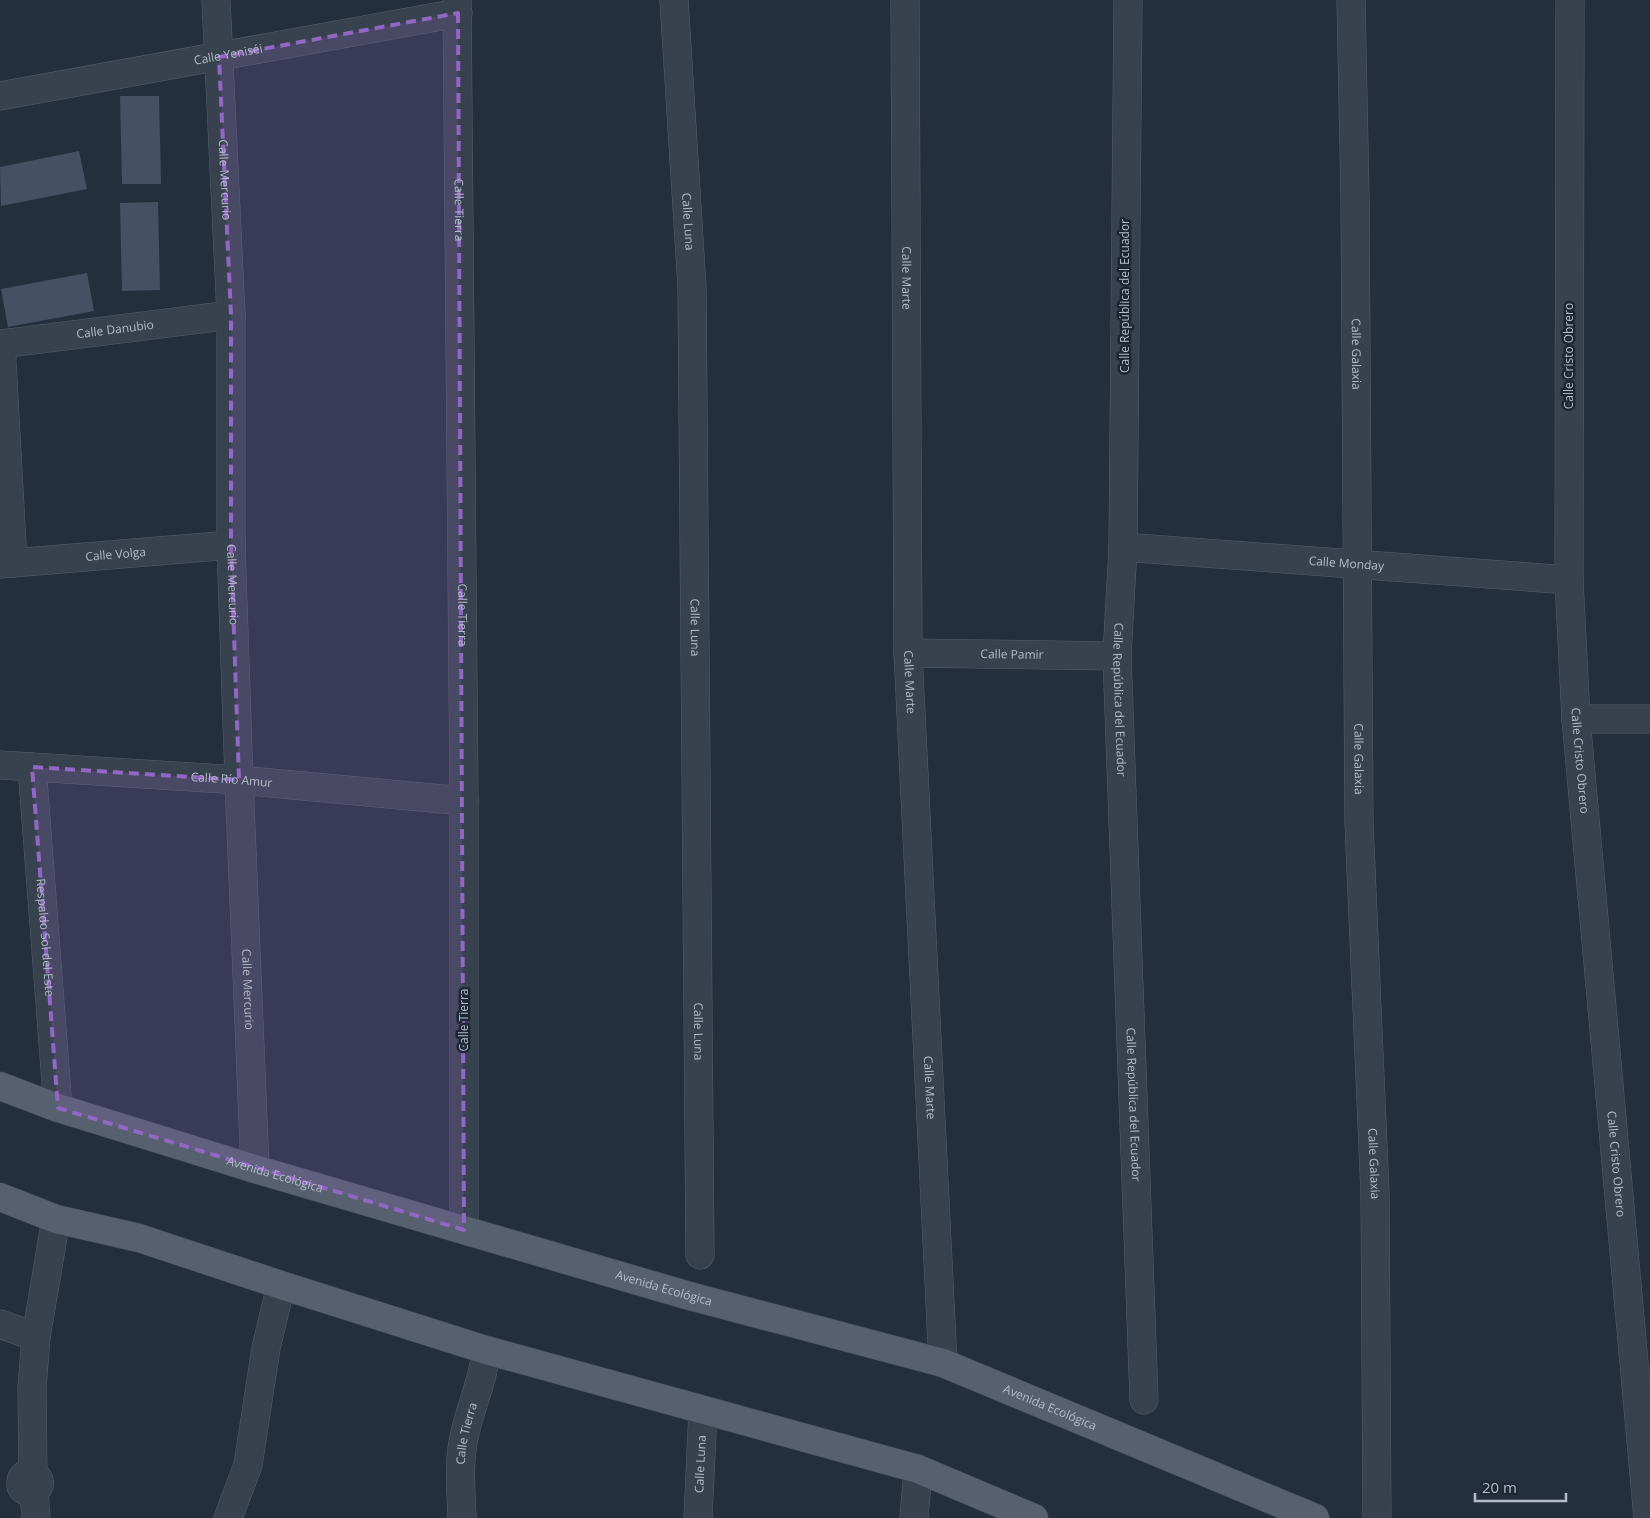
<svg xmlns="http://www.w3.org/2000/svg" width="1650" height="1518" font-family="'Open Sans',sans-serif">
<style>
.building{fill:#455162}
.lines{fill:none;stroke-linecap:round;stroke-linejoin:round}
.minor-casing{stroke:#565f6c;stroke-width:29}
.primary-casing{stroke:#414a57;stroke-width:29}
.minor{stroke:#38414e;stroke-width:28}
.primary{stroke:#56606e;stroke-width:28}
.marked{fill:#9266c3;fill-opacity:0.2;stroke:#9266c3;stroke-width:4;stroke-dasharray:10 6;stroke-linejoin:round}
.labels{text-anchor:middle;stroke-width:5;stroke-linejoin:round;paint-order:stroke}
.street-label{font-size:12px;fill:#b4bcc9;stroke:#1d2633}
</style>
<rect width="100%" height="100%" fill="#242f3e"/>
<path class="building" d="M120,96H159L161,184H122Z
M79,151L87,189L1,206L0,167Z
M158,202L160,290L122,291L120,203Z
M87,273L94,311L8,327L1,289Z"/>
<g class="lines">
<defs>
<g id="minor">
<path id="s1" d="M216,0L231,315V545L239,780L255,1169"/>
<path id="s2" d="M457,0L464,801V1230"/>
<path id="s3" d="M674,0L692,287L700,1255"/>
<path id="s4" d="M905,0L908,653L943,1363"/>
<path id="s5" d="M1128,0L1123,547L1117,656L1144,1400"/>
<path id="s6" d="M1351,0L1355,197L1359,823L1375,1193L1377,1518"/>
<path id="s7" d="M1570,0L1569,580L1576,719L1648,1518"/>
<path id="s8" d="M0,96L458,13"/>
<path id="s9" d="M0,344L231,315"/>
<path d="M1,344L13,563"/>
<path id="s10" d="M1123,547L1569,580"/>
<path id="s11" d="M0,564L231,545"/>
<path id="s12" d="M908,653L1117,656"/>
<path d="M1576,719H1650"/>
<path id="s13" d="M0,765L239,780L464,801"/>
<path id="s14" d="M32,767L58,1108"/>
<path d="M0,1324L36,1337"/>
<path d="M33,1474L32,1387L36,1337L56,1219"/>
<path d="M34,1492C27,1493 20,1490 21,1482C23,1465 51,1478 34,1492L36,1518"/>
<path d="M228,1518L248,1465L266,1348L281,1285"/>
<path id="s15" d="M462,1518C461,1490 458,1460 465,1433C471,1405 484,1379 486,1350"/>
<path id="s16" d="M698,1518L703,1410"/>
<path d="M914,1518L918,1469"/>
</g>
<g id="primary">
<path id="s17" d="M0,1086L58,1108L255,1169L686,1295L943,1363L1315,1518"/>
<path d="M0,1197L56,1219L139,1238L281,1285L486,1350L918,1469L1034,1518"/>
</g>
</defs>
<use href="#minor" class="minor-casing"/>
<use href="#primary" class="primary-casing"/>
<use href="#minor" class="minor"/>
<use href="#primary" class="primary"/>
</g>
<path class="marked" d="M458,13L464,1230L58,1108L32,767L239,780L231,545V315L219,57Z"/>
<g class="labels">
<g class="street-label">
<text dy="4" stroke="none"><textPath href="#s8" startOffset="232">Calle Yeniséi</textPath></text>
<text dy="4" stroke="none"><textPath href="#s1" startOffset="180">Calle Mercurio</textPath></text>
<text dy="4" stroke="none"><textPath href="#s2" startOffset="210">Calle Tierra</textPath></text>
<text dy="4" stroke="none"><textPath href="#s3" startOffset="222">Calle Luna</textPath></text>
<text dy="4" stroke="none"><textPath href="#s4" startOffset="278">Calle Marte</textPath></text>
<text transform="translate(1125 296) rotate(-90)" y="4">Calle República del Ecuador</text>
<text dy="4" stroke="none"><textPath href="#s9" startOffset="116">Calle Danubio</textPath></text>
<text dy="4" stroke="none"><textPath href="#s6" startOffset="354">Calle Galaxia</textPath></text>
<text transform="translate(1569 356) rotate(-90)" y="4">Calle Cristo Obrero</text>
<text dy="4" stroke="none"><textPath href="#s11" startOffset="116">Calle Volga</textPath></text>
<text dy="4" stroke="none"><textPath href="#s10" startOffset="224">Calle Monday</textPath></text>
<text dy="4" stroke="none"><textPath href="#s1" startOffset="585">Calle Mercurio</textPath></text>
<text dy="4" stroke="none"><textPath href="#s2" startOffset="615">Calle Tierra</textPath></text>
<text dy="4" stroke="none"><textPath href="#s3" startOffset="628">Calle Luna</textPath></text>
<text dy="4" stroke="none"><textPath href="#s12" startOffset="104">Calle Pamir</textPath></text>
<text dy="4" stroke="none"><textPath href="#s4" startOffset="682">Calle Marte</textPath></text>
<text dy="4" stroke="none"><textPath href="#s5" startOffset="700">Calle República del Ecuador</textPath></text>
<text dy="4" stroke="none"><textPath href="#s6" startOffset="759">Calle Galaxia</textPath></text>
<text dy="4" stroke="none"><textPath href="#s7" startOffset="761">Calle Cristo Obrero</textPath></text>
<text dy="4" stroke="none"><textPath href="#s13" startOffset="232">Calle Río Amur</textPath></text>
<text dy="4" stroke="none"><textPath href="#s14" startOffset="171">Respaldo Sol del Este</textPath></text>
<text dy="4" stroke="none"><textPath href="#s1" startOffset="990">Calle Mercurio</textPath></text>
<text transform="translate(464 1020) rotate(-90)" y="4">Calle Tierra</text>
<text dy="4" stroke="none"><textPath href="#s3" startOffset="1032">Calle Luna</textPath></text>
<text dy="4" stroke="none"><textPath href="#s4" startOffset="1088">Calle Marte</textPath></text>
<text dy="4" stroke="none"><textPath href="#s5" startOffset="1105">Calle República del Ecuador</textPath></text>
<text dy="4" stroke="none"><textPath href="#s6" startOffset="1164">Calle Galaxia</textPath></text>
<text dy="4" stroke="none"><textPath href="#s7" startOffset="1166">Calle Cristo Obrero</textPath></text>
<text dy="4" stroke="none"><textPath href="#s17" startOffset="289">Avenida Ecológica</textPath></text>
<text dy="4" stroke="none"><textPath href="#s17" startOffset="694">Avenida Ecológica</textPath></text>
<text dy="4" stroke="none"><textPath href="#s17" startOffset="1099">Avenida Ecológica</textPath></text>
<text dy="4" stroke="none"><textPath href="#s15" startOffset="85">Calle Tierra</textPath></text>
<text dy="4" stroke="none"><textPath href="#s16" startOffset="54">Calle Luna</textPath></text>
</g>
</g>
<path d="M1475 1493v8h91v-8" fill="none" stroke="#b4bcc9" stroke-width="2.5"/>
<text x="1482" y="1493" font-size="15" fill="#b4bcc9" stroke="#1d2633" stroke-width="4" paint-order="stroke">20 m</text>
</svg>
